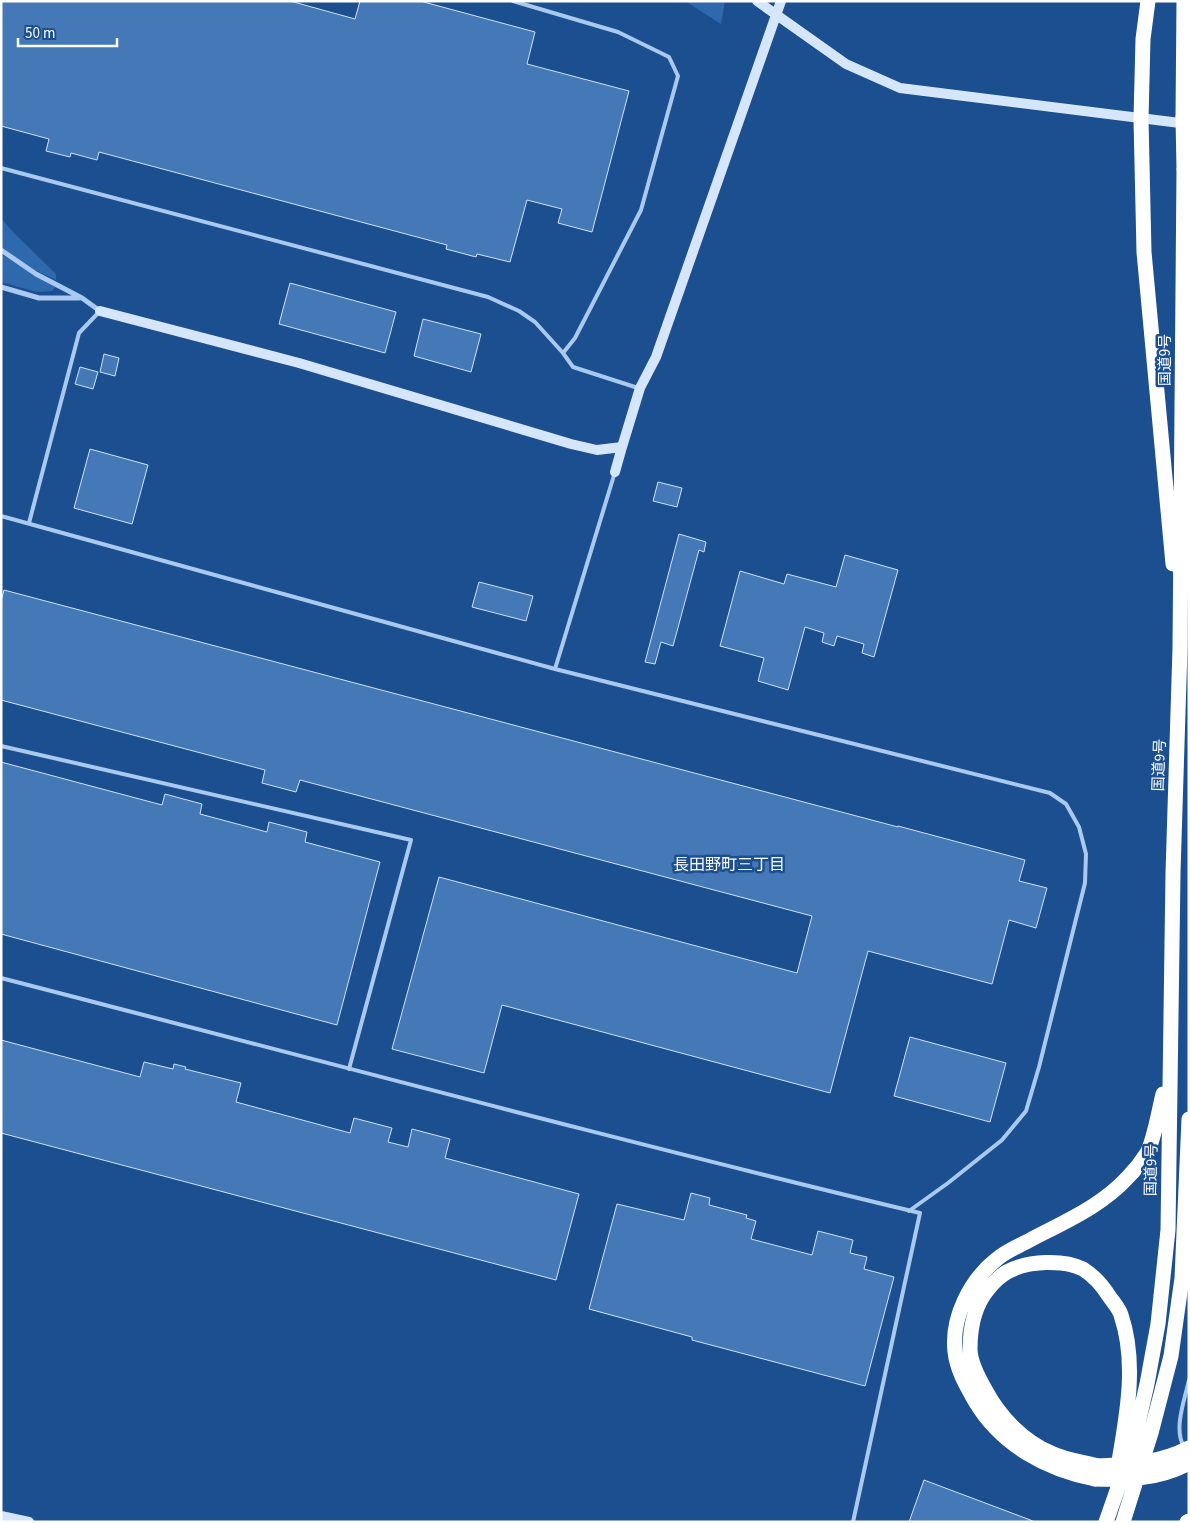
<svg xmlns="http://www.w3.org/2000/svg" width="1190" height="1523" font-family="'Source Sans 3','Noto Sans JP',sans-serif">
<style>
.green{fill:#2e69ad}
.building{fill:#4478b7;stroke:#cfe3fa}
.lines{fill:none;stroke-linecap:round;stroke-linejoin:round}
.lane{stroke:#a9c9ee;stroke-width:4}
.street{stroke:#a9c9ee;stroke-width:5}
.secondary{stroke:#d6e6fa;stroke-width:10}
.highway{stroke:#fff;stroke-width:15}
.highway-bridge{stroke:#fff;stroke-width:15}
.labels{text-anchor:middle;stroke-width:5;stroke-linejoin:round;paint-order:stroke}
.street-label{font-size:15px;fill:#fff;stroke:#1b4f8f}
.neighbourhood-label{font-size:16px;fill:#fff;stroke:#1b4f8f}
</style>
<rect width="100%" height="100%" fill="#1b4f8f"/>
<path class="green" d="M685,1H725L721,24Z
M1,218L13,232L56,274V280L24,265L1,247Z
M1,254L55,287L52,291L37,292L1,282Z"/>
<path class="building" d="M1,1H290L355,19L360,1H420L535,32L527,64L629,91L592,232L558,223L562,209L527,200L510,262L477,254L476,257L446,249L447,245L99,152L97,160L71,153L70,157L46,151L49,139L1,126Z
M290,283L396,312L385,353L279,324Z
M423,319L481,334L471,372L414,356Z
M104,354L119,358L115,376L100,372Z
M80,367L98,372L93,389L75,384Z
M90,449L148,465L132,524L74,508Z
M658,482L682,488L677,507L653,501Z
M679,534L706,542L704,552L699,550L673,646L661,642L655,664L645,662Z
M845,555L898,570L874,657L862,653L864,644L837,636L834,646L822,642L824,633L805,627L788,690L758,681L764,658L720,646L740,571L784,584L787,574L836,587Z
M479,582L533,596L526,621L472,607Z
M4,590L898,827V826L1025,860L1019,881L1047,888L1036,928L1009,920L992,984L868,951L830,1093L502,1005L484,1073L392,1049L439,877L797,973L812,916L300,780L296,792L262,783L265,770L1,700V601Z
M1,762L162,805L165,794L202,804L200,814L267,832L269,822L307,832L305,842L380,862L337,1025L1,934Z
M910,1037L1006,1063L990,1122L894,1096Z
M1,1040L140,1077L144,1062L173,1069L174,1064L186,1067L185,1069L241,1083L236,1102L350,1133L354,1118L392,1128L388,1142L408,1147L412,1129L450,1139L445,1158L579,1194L556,1280L1,1133Z
M691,1193L710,1198L709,1205L747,1215L746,1218L756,1221L751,1239L812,1255L818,1231L853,1240L850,1253L867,1257L864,1269L894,1277L865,1386L692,1340V1337L589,1309L617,1204L684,1220Z
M924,1480L1033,1521V1522H909Z"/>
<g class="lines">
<path class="lane" d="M1,168L488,297L519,311L535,322L563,353L575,338L641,210L678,76L669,57L618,32L513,1
M563,353L573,367L638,388
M1,516L555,669L1050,793L1066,804L1079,827L1086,854L1085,883L1039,1067L1026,1111L1002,1140L948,1183L909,1211
M29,523L79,333L99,312
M555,669L615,472
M1,746L411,840L349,1069
M1,978C307,1057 612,1139 920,1213L853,1522
M1184,1447C1173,1429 1185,1399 1189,1380"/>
<path class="street" d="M1,250L36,274L82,298L100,311
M1,287L39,298H79"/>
<path class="secondary" d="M757,1L846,64L900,88L1188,124
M100,311L299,363L571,444L597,450L622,447L640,388L656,357L781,1
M615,472L622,447
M1,1516L29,1522"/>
<path class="highway" d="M1148,1L1143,39L1141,119L1144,252L1173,564
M1183,117L1184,1
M1098,1466C1083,1462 1065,1460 1051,1453C1023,1441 1000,1417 986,1391C979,1379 970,1363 970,1349C970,1328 975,1304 989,1288C993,1283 1002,1274 1009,1271C1028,1261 1063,1259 1083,1269C1094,1276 1102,1285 1109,1296C1113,1302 1119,1308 1121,1315C1137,1362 1127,1414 1119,1461
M1095,1479C1046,1469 1001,1445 975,1401C966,1385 957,1370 955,1352C951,1318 970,1280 997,1259C1006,1251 1019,1246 1030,1240C1064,1222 1102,1206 1128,1177C1135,1170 1142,1161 1147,1153C1154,1140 1159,1110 1163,1094
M1106,1522L1133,1445L1147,1384L1158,1324L1168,1230L1173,873L1180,648L1184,169
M1123,1522L1151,1433L1171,1356L1182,1278L1189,1119
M1187,1522L1189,1521"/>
<path class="highway-bridge" d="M1183,117L1184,169
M1098,1466C1130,1465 1160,1463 1189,1448
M1095,1479C1127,1480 1160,1479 1189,1463"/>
</g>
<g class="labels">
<g class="street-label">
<text transform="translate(1165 360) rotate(-90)" y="5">国道9号</text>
<text transform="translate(1159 765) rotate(-88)" y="5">国道9号</text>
<text transform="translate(1151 1170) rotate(-89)" y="5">国道9号</text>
</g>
<g class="neighbourhood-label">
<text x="729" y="870">長田野町三丁目</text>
</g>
</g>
<rect width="1190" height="1523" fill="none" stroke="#ffffff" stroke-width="5"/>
<path d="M18 38v8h99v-8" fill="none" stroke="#ffffff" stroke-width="2.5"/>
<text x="25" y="38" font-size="15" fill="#ffffff" stroke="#1b4f8f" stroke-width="4" paint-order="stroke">50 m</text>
</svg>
